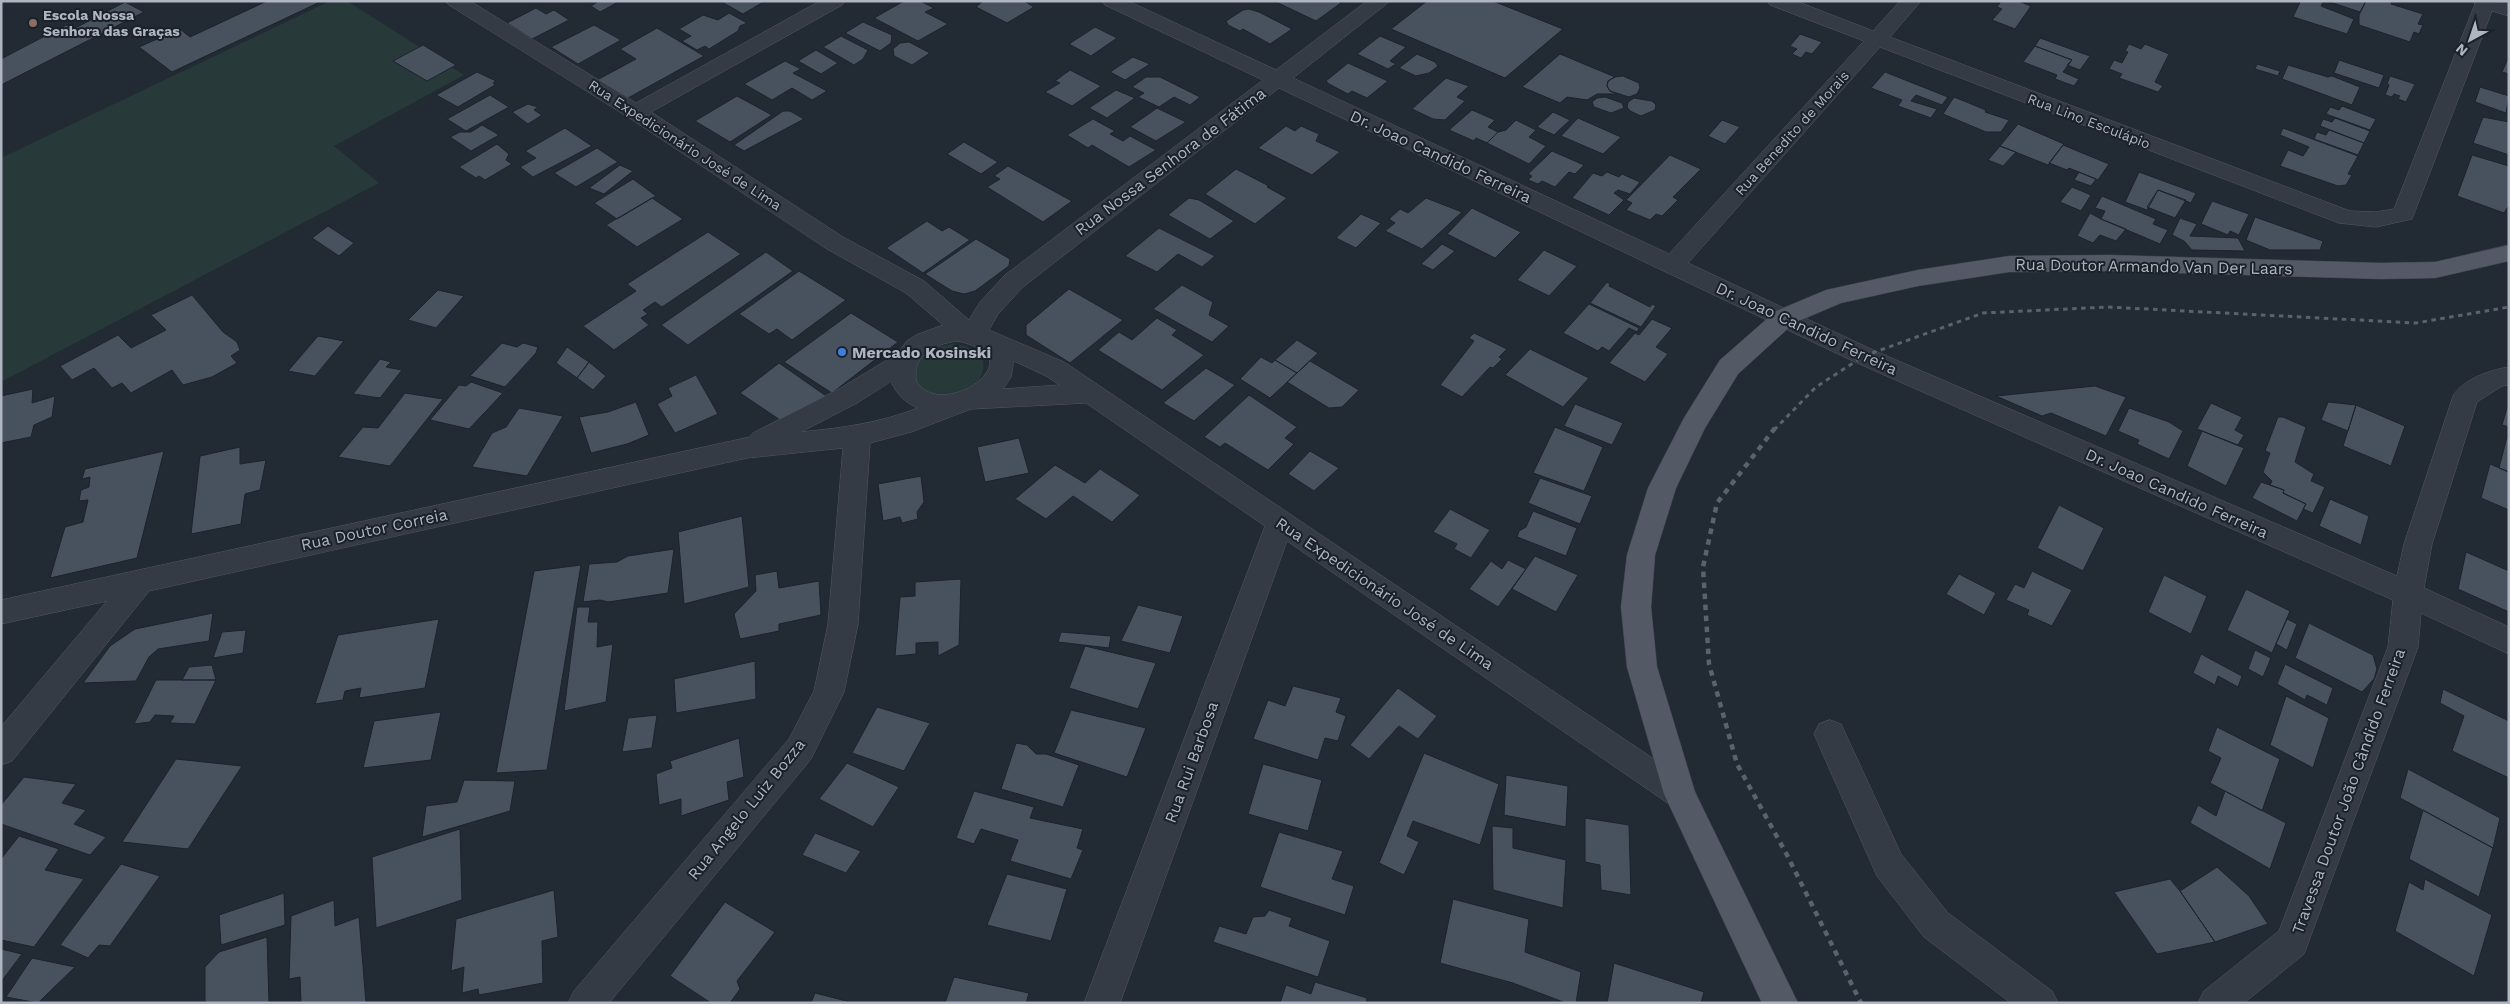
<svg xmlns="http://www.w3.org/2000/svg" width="2510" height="1004" font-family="'Work Sans',sans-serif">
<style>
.green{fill:#273939}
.building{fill:#48515e;stroke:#1c232c}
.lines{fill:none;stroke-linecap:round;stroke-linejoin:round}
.minor-casing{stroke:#525963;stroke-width:1}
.major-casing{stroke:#3e454f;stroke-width:1}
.minor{fill:#353b45;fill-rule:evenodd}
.major{fill:#535a65;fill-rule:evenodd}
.rail-far1{stroke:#59626e;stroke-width:3;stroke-dasharray:4.5 4.5;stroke-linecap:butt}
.rail{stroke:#59626e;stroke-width:4.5;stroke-dasharray:5.5 5.5;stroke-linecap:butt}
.education-dot{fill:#8d6e63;stroke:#1a2129;stroke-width:2}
.shop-dot{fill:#3f7fe0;stroke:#1a2129;stroke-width:2}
.labels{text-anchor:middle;stroke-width:4;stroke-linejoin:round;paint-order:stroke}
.far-poi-label{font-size:14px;font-weight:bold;fill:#afb6c2;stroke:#1a2129;text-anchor:start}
.far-street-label{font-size:14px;fill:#afb6c2;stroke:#1a2129}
.street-label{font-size:16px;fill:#afb6c2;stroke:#1a2129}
.poi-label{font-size:16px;font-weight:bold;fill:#afb6c2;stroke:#1a2129;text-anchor:start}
</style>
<rect width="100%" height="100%" fill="#222a34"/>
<path class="green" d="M330,1H347L464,75L334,146L379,183L1,382V158Z
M952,344C975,347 991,354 980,379C961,397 933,403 914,381C914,377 913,369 915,365C919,350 940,346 952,344Z"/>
<path class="building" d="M267,1H322L172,72L139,47L180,29L190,37Z
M620,1L600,12L591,6L599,1Z
M724,1H765L743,14L722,2Z
M904,1H920L934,8L925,12L948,24L918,41L874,18Z
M983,1H1024L1034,7L1007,23L976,7Z
M1274,1H1338L1341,3L1316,21Z
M1427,1H1493L1563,29L1505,78L1391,29Z
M2001,1H2018L2031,6L2015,29L1992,20L2002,9L1997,7Z
M2297,1H2324L2321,6L2354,19L2347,34L2293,17L2300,2Z
M2327,1H2366L2360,12Z
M2366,1H2392L2391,4L2423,14L2418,24L2423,25L2419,34L2414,32L2410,42L2359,25V15Z
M125,2L144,12L1,85V59L66,25L75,28Z
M536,8L546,14L554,10L569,20L532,39L507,23Z
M1249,9L1259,12L1292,29L1270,44L1243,29L1240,31L1228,25L1226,21L1243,10Z
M729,13L747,23L740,26L738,31L709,49L705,46L697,50L682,41L691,36L679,29L703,15L718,20Z
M863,22L892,35L891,43L880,51L845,33Z
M594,25L621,40L578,64L551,47Z
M1095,27L1117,38L1091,56L1069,44Z
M657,28L704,56L628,98L597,80L636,59L620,49Z
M1800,34L1822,42L1812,54L1806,52L1801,58L1792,54L1797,49L1790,46Z
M841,36L868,50L863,59L854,65L823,47Z
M1380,36L1406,47L1390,61L1396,64L1388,69L1357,54Z
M2040,38L2090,56L2080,70L2067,65L2072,60L2035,46Z
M909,42L930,53L912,65L894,56L893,49L900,43Z
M2129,44L2141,49L2145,44L2169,54L2155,82L2163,86L2158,92L2119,78L2122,74L2109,69L2114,60L2122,63L2128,52L2125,51Z
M423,45L456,65L427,81L393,61Z
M2035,46L2072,60L2063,72L2079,79L2074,86L2055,79L2057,75L2023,62Z
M816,50L838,63L821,74L798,61Z
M1417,54L1435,62L1438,66L1429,73L1416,76L1399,68Z
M1560,54L1615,77L1608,81L1607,86L1610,91L1617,94H1597L1587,100L1567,97L1560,103L1522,87Z
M2509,56V74L2502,72Z
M1133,57L1150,64L1125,80L1110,72Z
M2339,60L2384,75L2379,88L2334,73Z
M785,61L801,69L793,73L827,91L812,100L792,88L772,100L744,84Z
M1348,63L1388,81L1367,98L1352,91L1348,94L1329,84L1326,81Z
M2257,64L2280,71L2278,76L2255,69Z
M2288,65L2328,77L2332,76L2360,87L2352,105L2282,79Z
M1070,70L1101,86L1072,106L1045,92L1060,83L1055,81Z
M477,72L496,81L493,83L495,85L458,107L436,95Z
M1885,72L1948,97L1942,105L1916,95L1911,101L1937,109L1931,118L1898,106L1902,100L1871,88Z
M1623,76L1639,83L1640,88L1637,94L1629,97L1610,91L1607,86L1608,81L1615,77Z
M2390,76L2415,84L2406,102L2398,99L2400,96L2394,94L2392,97L2385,95L2389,85L2387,84Z
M1146,77H1160L1200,97L1190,105L1174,97L1159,107L1138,97L1144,93L1132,87Z
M1446,78L1469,86L1457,97L1465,101L1445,120L1433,119L1412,109Z
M2480,87L2509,96L2506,113L2475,102Z
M1116,90L1135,98L1107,118L1089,108Z
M490,95L509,107L466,131L447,119Z
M737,96L772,115L730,142L695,121Z
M1605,97L1622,103L1624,108L1611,113L1594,107L1592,102L1597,98Z
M1954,97L1986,110L1985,112L2009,120L2001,132H1986L1943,114Z
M1634,98L1652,101L1656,105L1655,110L1641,116L1630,111L1627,107L1628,102Z
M528,104L538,107L534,110L542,115L528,124L512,112Z
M2342,106L2376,119L2370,130L2326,114L2330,107L2339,110Z
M1157,108L1186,122L1156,141L1130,127Z
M1472,110L1495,120L1488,127L1498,132L1487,143L1476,138L1474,141L1449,130Z
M783,111H790L804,119L744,151L734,145Z
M1553,112L1570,120L1554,135L1537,127Z
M2483,117L2509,122V155L2473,143Z
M1578,118L1621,137L1603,154L1561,136Z
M2335,118L2370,131L2364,143L2320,126L2323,119L2332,122Z
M1093,119L1115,131L1110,134L1123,141L1130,136L1156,150L1129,167L1092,145L1088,148L1067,135Z
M1516,120L1536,130L1529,137L1546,146L1529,164L1487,143L1498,132L1506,130Z
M1722,120L1740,127L1725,144L1708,136Z
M2018,124L2064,144L2048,165L2000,146Z
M482,125L499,135L471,151L450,137L460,132H471Z
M1286,126L1295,131L1301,126L1319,134L1316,141L1340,152L1312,175L1258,148Z
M565,128L592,146L533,177L520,167L536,158L525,151Z
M2283,128L2358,156L2348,174L2352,175L2346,185L2338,186L2280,166L2288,150L2303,156L2309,147L2280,135Z
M2329,130L2364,143L2358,155L2314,139L2317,132L2326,135Z
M964,142L998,162L981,174L947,154Z
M497,144L509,154L506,160L512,164L485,180L479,176L476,178L459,167Z
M2063,145L2109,164L2098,180L2069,168L2067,170L2049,163Z
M2000,146L2016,152L2003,166L1988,160Z
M597,148L618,162L576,187L554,173Z
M1552,151L1584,165L1575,174L1569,172L1555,187L1542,181L1538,184L1528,180L1532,176L1528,174Z
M1670,155L1701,169L1673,197L1678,200L1662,216L1656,214L1650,220L1626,210L1632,203L1626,200Z
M2472,155L2509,166V205L2504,213L2457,196Z
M620,165L633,171L604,194L589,188Z
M1008,166L1072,201L1043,222L987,187L1000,179L994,176Z
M1236,169L1269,186L1267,187L1287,198L1255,224L1205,194Z
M1607,172L1619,177L1622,174L1640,182L1630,194L1618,190L1614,193L1624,200L1609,215L1572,198L1593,173L1602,176Z
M2079,172L2096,179L2091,186L2074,180Z
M2139,172L2196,193L2191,203L2158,190L2147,210L2125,202Z
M633,179L656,196L617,219L594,203Z
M2072,187L2091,195L2081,211L2060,202Z
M2158,190L2186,200L2175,218L2147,207Z
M2102,196L2156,219L2153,224L2168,230L2160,244L2101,219L2105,211L2095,208Z
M652,198L683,219L637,247L606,225Z
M1189,198L1199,200L1234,221L1210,239L1168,215Z
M1426,198L1462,212L1422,249L1385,231L1395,223L1389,219L1400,209L1408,213Z
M2212,201L2249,214L2239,235L2230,231L2228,235L2201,224Z
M1472,208L1521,232L1495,258L1447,234Z
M2090,213L2101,219L2126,229L2116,241L2100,235L2093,243L2077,236Z
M1361,214L1381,223L1356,248L1336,238Z
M2255,217L2323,241L2320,250H2270L2246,240Z
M2180,218L2197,224L2190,236L2238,238L2245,251L2192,250L2184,241L2172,235Z
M927,221L942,231L949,227L970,240L923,273L886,248Z
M328,226L354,243L339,256L312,238Z
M1159,228L1215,256L1202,267L1178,254L1157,272L1125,256Z
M708,232L741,254L662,307L655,302L643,310L648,314L641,318L649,325L614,350L583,326L636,291L627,284Z
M976,239L1010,259L1009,266L975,291L964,294L952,291L925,274Z
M1442,244L1455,251L1433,270L1421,264Z
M1544,250L1577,266L1549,296L1517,280Z
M766,252L793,271L688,345L661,325Z
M799,271L846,300L792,340L777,329L769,334L739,314Z
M1607,282L1610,284L1609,286L1650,307L1652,304L1656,306L1641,327L1590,303Z
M1182,285L1213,302L1209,315L1229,326L1212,342L1153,309Z
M1069,289L1123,320L1070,363L1026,335V325Z
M438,290L464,296L436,328L408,320Z
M192,295L223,332L237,342L240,350L231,356L237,363L212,377L183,385L172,370L131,393L122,383L112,388L94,368L72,380L60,366L118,335L131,348L166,330L151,315Z
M1589,304L1639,328L1637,332L1629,328L1609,351L1602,347L1598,351L1563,333Z
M851,313L898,342L832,393L784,362Z
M1157,318L1177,330L1172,335L1204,355L1162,390L1098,350L1119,332L1132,340Z
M1652,319L1672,328L1656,347L1668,354L1645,382L1609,363L1635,333L1639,335Z
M1474,333L1507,349L1499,357L1502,359L1493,368L1490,367L1462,397L1440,385L1474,341L1469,338Z
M318,336L344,341L315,376L288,371Z
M1297,340L1318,353L1297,373L1275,360Z
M502,343L517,347L523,343L538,347L536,353L505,387L470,376Z
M567,347L589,362L577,378L556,363Z
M1530,349L1589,378L1563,407L1505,375Z
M1261,357L1272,363L1275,360L1297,373L1270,398L1240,379Z
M380,359L391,362L386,367L402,370L380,398L353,394Z
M1310,361L1359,390L1342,407L1329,408L1287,382Z
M589,362L606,376L593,390L577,378Z
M779,363L829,398L786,424L740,393Z
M1206,368L1235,385L1194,421L1163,403Z
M696,375L718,414L675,433L657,404L672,396L668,388Z
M471,382L503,393L469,429L430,420L459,385L466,386Z
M2095,386L2126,397L2106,436L2051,413L2042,416L1996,396Z
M33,389L32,403L55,396L52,417L34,425L31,437L1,443V396Z
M405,393L443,399L390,466L338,457L363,427L378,428Z
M1249,395L1297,427L1285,438L1294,444L1268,470L1225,443L1220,447L1204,437Z
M636,402L649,435L627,444L591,453L579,417L608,412Z
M2328,402L2356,405L2348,431L2321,420Z
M2211,403L2242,417L2235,430L2244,435L2238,445L2197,429Z
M1575,404L1623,423L1612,445L1564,426Z
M2508,404L2509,405V427L2502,425Z
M2356,405L2405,426L2391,466L2343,446Z
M519,408L563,416L527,476L472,467L492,433L506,427Z
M2129,408L2169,422L2183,431L2169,459L2137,444L2139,440L2118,431Z
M2278,417H2283L2306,427L2295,462L2314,474L2311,481L2325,487L2313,513L2303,509L2306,504L2283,493L2284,490L2270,485L2272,481L2263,472L2270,453L2265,451Z
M1555,427L1603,447L1584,491L1533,473Z
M2202,431L2244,448L2226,486L2187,466Z
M2509,436V472L2499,468L2507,437Z
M1019,438L1029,473L985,482L977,447Z
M240,447V464L266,460L260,490L245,494L241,524L191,534L200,456Z
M164,451L137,558L50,578L65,527L83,522L88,500L79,501L81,490L89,487L90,477L82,479L85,469Z
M1310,451L1339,468L1314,491L1288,474Z
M2490,464L2509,472V510L2481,498Z
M1055,465L1085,483L1100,469L1140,495L1112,522L1073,496L1046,519L1015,499Z
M921,476L924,502L917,512L918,519L902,523L900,517L883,521L878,484Z
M1540,478L1592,496L1580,524L1528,503Z
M2261,482L2284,490L2283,493L2306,504L2297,521L2252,498Z
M2330,499L2369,516L2361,545L2319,526Z
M2059,505L2104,528L2083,571L2037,548Z
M1450,509L1490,530L1471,558L1454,549L1457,544L1433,532Z
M1533,511L1577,528L1566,556L1517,537L1519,531L1526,527Z
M742,516L749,587L684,604L678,532Z
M674,549L668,593L608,602L600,600L583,602L589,564L617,562L628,556Z
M2466,552L2509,571V612L2458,589Z
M1535,556L1578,575L1556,612L1512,589Z
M1508,560L1526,569L1498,607L1469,589L1491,561L1502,569Z
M581,565L547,770L496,773L534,571Z
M777,571L779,588L819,581L821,615L779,624V631L740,639L734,614L756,591L755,575Z
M2032,571L2072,590L2052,626L2027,615L2029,610L2006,600L2015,584L2024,588Z
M1959,574L1996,593L1984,615L1946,594Z
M2164,575L2207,596L2191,634L2148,612Z
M961,579L959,645L938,656V642L916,643V654L895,656L900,597L915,596V582Z
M2246,589L2290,611L2272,653L2227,630Z
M1138,605L1183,616L1170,653L1121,641Z
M577,607H590L588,622H598L597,647L613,644L606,702L564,711Z
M213,613L209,641L158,649L149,657L136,681L83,683L110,646L135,629Z
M439,619L425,688L359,698L361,688L345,691L343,700L315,704L338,635Z
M2287,619L2297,624L2287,650L2276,644Z
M2309,623L2373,655L2377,669L2374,679L2362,692L2295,658Z
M246,630L243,653L213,658L222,632Z
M1061,632L1111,636L1109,648L1058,642Z
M1085,646L1156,663L1138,709L1069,688Z
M2255,650L2271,658L2263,677L2248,669Z
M2201,654L2242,676L2238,687L2218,676L2215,685L2193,673Z
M755,661L756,699L676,713L674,679Z
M2285,664L2333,688L2327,705L2307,695L2305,700L2277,684Z
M212,665L216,680H182L189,667Z
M156,680H216L195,724L170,723L174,716L155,715L150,722L134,724Z
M1293,686L1341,698L1336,712L1346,716L1338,741L1325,738L1318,760L1253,739L1268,700L1285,706Z
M1398,688L1437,716L1418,739L1399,726L1369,759L1350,745Z
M2443,689L2509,721V778L2452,751L2464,716L2440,703Z
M2286,696L2329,718L2313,768L2270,745Z
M877,707L930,723L904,771L852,753Z
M1071,710L1146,728L1127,777L1054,753Z
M441,712L431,760L363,768L374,721Z
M657,715L652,748L622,752L628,718Z
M2217,727L2280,759L2262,811L2210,783L2221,758L2208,751Z
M739,738L744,777L727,782L729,800L681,816V799L659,805L656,774L672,768L670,761Z
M1016,743L1027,745L1036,754H1046L1079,765L1063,807L1001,789Z
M1424,753L1499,784L1480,845L1413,821L1407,836L1419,842L1404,875L1379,863Z
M176,759L242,766L188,849L122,842Z
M847,763L899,787L873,827L819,799Z
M1263,764L1322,780L1308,831L1248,814Z
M2408,769L2500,818L2493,848L2400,798Z
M1506,775L1568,786L1566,827L1504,815Z
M24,777L76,784L62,803L86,810L74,824L106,837L90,855L1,824V805Z
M464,780L515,781L510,811L422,837L426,806L457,802Z
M974,791L1034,807L1030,818L1083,829L1077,848L1083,850L1071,879L1010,861L1018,840L981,829L974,844L956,838Z
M2225,791L2286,823L2270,869L2190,823L2198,805L2216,816Z
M2423,810L2493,848L2479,897L2409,859Z
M1585,818L1629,825L1631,895L1601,890L1600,865L1585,862Z
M1492,826L1513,828V848L1566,860L1563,908L1493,890Z
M460,829L462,900L376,928L372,857Z
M1279,832L1343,851L1332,879L1354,886L1345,915L1260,887Z
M815,833L861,851L846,873L802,855Z
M19,836L59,849L45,870L84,879L34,947L1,940V859Z
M121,864L160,876L110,946L99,945L88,958L60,945Z
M2217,867L2249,896L2268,924L2215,942L2180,891Z
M1007,874L1067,889L1051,941L987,925Z
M2170,879L2180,891L2215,942L2157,954L2114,892Z
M2425,879L2492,915L2474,976L2395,931L2409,882L2423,890Z
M554,890L558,937L542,941L543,983L479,995L478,989L462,993L464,967L451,971L456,919Z
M284,893L285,925L221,945L219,915Z
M1453,899L1529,919L1525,952L1581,972L1576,1003H1566L1513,983L1440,963Z
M334,900L335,926L359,917L366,1003H301L300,977L289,979L291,916Z
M725,902L775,932L737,981L740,989L730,1003H711L670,976Z
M1269,910L1292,918L1289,926L1330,941L1318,977L1213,942L1219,926L1246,934L1253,917L1265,916Z
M267,937L269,1003H205V967L219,952Z
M1,949L22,954L1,982Z
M32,958L75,967L38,1003L6,997Z
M1614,963L1704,992L1701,1003H1607Z
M954,977L1029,993L1026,1003H945Z
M1315,982L1367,998L1366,1003H1280L1286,985L1311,994Z
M815,993L854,1003H811Z"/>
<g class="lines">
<defs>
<path id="minor" d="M446,1H470L636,103L820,1H845L842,5L651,112L843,237L924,281L969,320L980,302L1005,275L1263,80L1105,5L1102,1H1128L1276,70L1367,1H1390L1293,78L1669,254L1864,41L1770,5L1767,1H1796L1873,31L1900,1H1921L1890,37L2350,211L2376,212L2394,209L2475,4L2473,1L2509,3V16L2492,11L2412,219L2376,227L2339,223L1880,47L1688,263L1873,350L2397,576L2404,544L2453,396C2463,379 2490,370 2509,367V385L2502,386L2477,402L2432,544L2424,588L2509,627V654L2421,613L2418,647L2304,954L2244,1003H2198L2204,991L2279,931L2388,647L2393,600L1855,362L1279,88L1023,287L998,314L989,330L1064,362L1691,784L1696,794L1691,804L1680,809L1669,804L1287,541L1120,1003H1084L1265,526L1086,403L971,409L911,432L870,443L858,624L844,692L811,759L609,1003H568L574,991L789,739L814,691L828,624L843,448L747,458L149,591L12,761L1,765V727L107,601L1,624V600L750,437L753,433L839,389L897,354L907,341L916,335L943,325L906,293L827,249L628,117L449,5ZM958,341C975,345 1003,355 983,377C969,393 934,404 918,384C915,380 916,374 916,369C920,350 941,343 958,341ZM1014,361L1046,376L1060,385L1003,389L1011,377ZM891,382C898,395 904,402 918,408C880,423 841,428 801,432L857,403Z
M1830,720L1841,724L1901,854L1948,913L2052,991L2058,1003H2011L1924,937L1877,876L1814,734L1819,724Z"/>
<path id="major" d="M2509,245V261L2435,278L2381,279L2109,271L2009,272L1918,286L1841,303L1794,323L1738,374L1705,428L1676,488L1655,555L1651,607L1657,667L1695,792L1798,1003H1762L1664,794L1627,667L1621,607L1627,555L1648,488L1684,418L1720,360L1776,311L1826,290L1918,270L2009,256L2109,255L2381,263L2435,262Z"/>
</defs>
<use href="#minor" class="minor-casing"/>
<use href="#major" class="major-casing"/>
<use href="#minor" class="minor"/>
<use href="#major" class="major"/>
<path class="rail-far1" d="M1774,430L1816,387L1864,356L1983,313L2108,307L2416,323L2509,307"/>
<path class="rail" d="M1775,428L1717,503L1703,567L1709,664L1737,764L1787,855L1861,1003"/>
</g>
<circle class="education-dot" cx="33" cy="23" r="5"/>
<circle class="shop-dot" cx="842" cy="352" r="5"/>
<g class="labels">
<g class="far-poi-label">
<text x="43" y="20">Escola Nossa<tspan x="43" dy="16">Senhora das Graças</tspan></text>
</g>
<g class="far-street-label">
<text transform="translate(2089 121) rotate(21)" y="5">Rua Lino Esculápio</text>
<text transform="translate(1792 133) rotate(-48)" y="5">Rua Benedito de Morais</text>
<text transform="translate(685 145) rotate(33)" y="5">Rua Expedicionário José de Lima</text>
</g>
<g class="street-label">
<text transform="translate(1441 156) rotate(25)" y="6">Dr. Joao Candido Ferreira</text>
<text transform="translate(1170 161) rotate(-37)" y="6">Rua Nossa Senhora de Fátima</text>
<text transform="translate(2154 266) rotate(1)" y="6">Rua Doutor Armando Van Der Laars</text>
<text transform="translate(1807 328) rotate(25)" y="6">Dr. Joao Candido Ferreira</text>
<text transform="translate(2177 493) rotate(24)" y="6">Dr. Joao Candido Ferreira</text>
<text transform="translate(374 529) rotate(-12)" y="6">Rua Doutor Correia</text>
<text transform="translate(1385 593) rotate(34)" y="6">Rua Expedicionário José de Lima</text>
<text transform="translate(1191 762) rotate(-70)" y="6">Rua Rui Barbosa</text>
<text transform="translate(2348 791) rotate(-70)" y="6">Travessa Doutor João Cândido Ferreira</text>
<text transform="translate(746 809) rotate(-51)" y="6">Rua Angelo Luiz Bozza</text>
</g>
<g class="poi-label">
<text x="852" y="358">Mercado Kosinski</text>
</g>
</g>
<rect width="2510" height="1004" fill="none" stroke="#afb6c2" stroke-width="5"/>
<g transform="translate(2470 40) rotate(220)" stroke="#1a2129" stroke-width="4" paint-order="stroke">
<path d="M0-4L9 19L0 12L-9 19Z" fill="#afb6c2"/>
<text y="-8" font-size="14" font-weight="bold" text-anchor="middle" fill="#afb6c2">N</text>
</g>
</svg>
